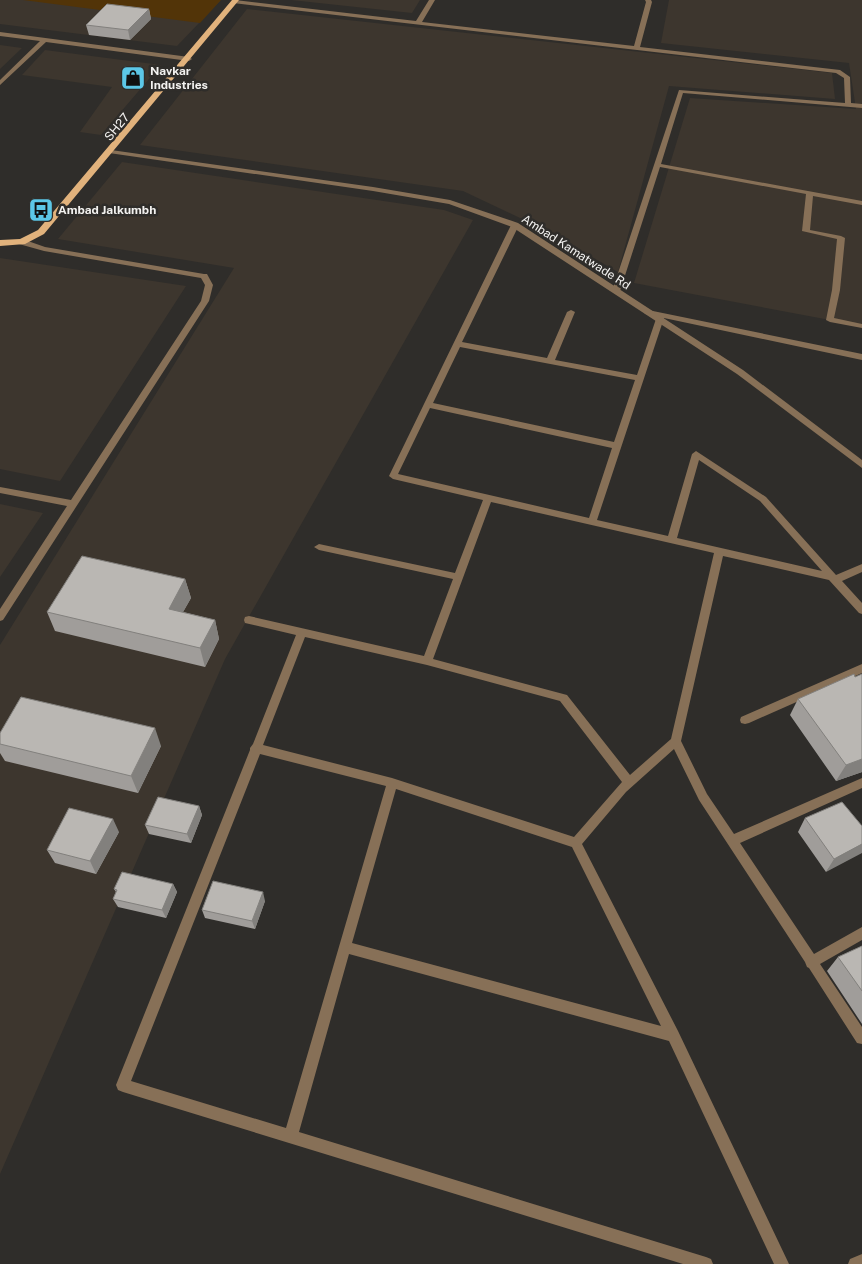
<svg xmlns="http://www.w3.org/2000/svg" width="862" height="1264" font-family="'Public Sans',sans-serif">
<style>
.built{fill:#3d362e}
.green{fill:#523408}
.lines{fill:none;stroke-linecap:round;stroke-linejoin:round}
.minor{fill:#877057;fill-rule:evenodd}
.tertiary{fill:#877057;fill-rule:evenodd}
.primary{fill:#e1b27c;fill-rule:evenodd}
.wall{fill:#a09d9a}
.shaded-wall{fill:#82807d}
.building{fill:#bab7b3;stroke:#82807d}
.labels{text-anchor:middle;stroke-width:5;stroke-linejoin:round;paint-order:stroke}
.far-poi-label{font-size:12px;font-weight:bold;fill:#f3f2f0;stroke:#2f2d2a;text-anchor:start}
.far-street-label{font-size:12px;fill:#f3f2f0;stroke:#2f2d2a}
</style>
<rect width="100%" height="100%" fill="#2f2d2a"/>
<path class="built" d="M0,0H221L177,46L0,24Z
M291,0H420L412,13Z
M669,0H862V326L634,283L690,98L856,109L849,63L661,43Z
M247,9L832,73L835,99L669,86L618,272L539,227L463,191L140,145Z
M0,45L22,48L0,69Z
M45,50L161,65L101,135L80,132L112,87L22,75Z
M122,162L444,210L473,220L225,659L0,1174V645L234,268L58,239Z
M0,258L186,286L60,481L0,469Z
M0,504L43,513L0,577Z"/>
<path class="green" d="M23,0H221L200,23Z"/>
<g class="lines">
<path class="minor" d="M235,0L416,21L429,0H435L422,22L634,46L646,2L645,0H651L652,2L640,47L840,70L850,77L851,103L862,104V108L683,93L661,164L862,201V205L813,196L810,230L841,236L845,238L840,290L834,318L862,324V328L830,322L826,320L832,290L837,239L802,231L806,194L660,167L620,291L616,293L612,291L679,90L845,103L844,78L836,73L233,3V1Z
M0,32L189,57L192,59L189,61L46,42L0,85V80L40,41L0,36Z
M512,223L519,225L462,342L547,358L567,312L571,310L575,312L555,360L637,375L657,316L645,314L644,312L648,310L862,354V360L664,318L597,520L668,536L692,454L696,451L766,497L836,575L862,564V572L842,581L862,603V614L859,613L829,580L723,556L681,741L707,794L734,834L862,778V788L740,843L814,954L862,927V940L820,964L862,1027V1044L857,1043L809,968L807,967L805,962L699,800L674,749L626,792L582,844L678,1031L789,1264H774L669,1041L349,954L299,1132L706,1257L711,1259L713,1264H683L123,1092L118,1090L116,1085L250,750V748L253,744L296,635L245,623L244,620L245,617L249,616L424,656L453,579L319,550L314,547L319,544L455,573L483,500L393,479L389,476ZM460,347L635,380L614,442L433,403ZM430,408L612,448L589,518L398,474ZM699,460L760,501L822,571L677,538ZM491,502L714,553L671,739L630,775L567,695L433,659ZM305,637L427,665L560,701L622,782L574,837L392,778L263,745ZM260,754L386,786L286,1128L131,1081ZM396,789L572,847L661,1026L352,943Z
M19,240H25L45,247L204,274H207L213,285L209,301L3,620L0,621V609L67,506L0,493V487L71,500L201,301L205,285L201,278L44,251L19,244Z
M862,664V673L749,723L745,724L741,723L740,720L741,717Z
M862,1254V1264H848L850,1259Z"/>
<path class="tertiary" d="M111,150L373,187L450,200L518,223L743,370L862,460V468L737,374L512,227L449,204L373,191L109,153V151Z"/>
<path class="primary" d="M232,0H239L44,234L25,244L0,246V240L20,239L38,230Z"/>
</g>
<path class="wall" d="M149,9L151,19L130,40L89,35L86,25Z
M185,579L191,598L183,612L215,620L219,639L205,667L55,631L47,612Z
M862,674V772L836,781L790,715L798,699L855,677Z
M0,733L161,746L138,793L5,761L0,753Z
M199,806L202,815L191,843L149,834L145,825Z
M805,818L862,826L826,872L798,832Z
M119,832L96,874L55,863L47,850Z
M173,884L177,892L166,918L118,907L113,899L116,892L114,889Z
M265,901L255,929L205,918L202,910Z
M862,946V1024L827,971L838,957Z"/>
<path class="shaded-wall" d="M149,9L151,19L130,40L128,30Z
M185,579L191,598L174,628L169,609Z
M215,620L219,639L205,667L200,648Z
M155,728L161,746L138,793L131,776Z
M862,759V772L836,781L846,765Z
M199,806L202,815L191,843L187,834Z
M113,819L119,832L96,874L90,861Z
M862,844V853L826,872L834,859Z
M173,884L177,892L166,918L162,910Z
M263,892L265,901L255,929L252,921Z"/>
<path class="building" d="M107,4L149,9L128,30L86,25Z
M82,556L185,579L169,609L215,620L200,648L47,612Z
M854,674L855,677L862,674V759L846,765L798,699Z
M21,697L155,728L131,776L0,744V733Z
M158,797L199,806L187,834L145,825Z
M842,802L862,826V844L834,859L805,818Z
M69,808L113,819L90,861L47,850Z
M122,872L173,884L162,910L113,899L117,890L114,889Z
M213,881L263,892L252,921L202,910Z
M862,946V991L838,957Z"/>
<defs>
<symbol id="shop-square" viewBox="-11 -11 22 22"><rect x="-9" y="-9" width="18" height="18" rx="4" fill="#5cc7e7" stroke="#2f2d2a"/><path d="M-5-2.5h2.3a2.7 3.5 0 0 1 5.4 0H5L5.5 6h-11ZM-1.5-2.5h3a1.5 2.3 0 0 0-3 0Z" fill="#111"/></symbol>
<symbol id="bus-square" viewBox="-11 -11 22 22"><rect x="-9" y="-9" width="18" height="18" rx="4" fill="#5cc7e7" stroke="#2f2d2a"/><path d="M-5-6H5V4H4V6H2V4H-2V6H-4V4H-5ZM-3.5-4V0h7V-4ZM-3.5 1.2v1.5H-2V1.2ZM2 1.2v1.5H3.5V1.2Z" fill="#111"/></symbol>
</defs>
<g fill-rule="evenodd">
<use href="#shop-square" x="119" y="64" width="28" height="28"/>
<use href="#bus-square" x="27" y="196" width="28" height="28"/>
</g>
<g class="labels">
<g class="far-poi-label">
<text x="150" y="75">Navkar<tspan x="150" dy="14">Industries</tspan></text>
<text x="58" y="214">Ambad Jalkumbh</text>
</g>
<g class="far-street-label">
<text transform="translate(117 127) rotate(-50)" y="4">SH27</text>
<text transform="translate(576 252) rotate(33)" y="4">Ambad Kamatwade Rd</text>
</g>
</g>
</svg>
